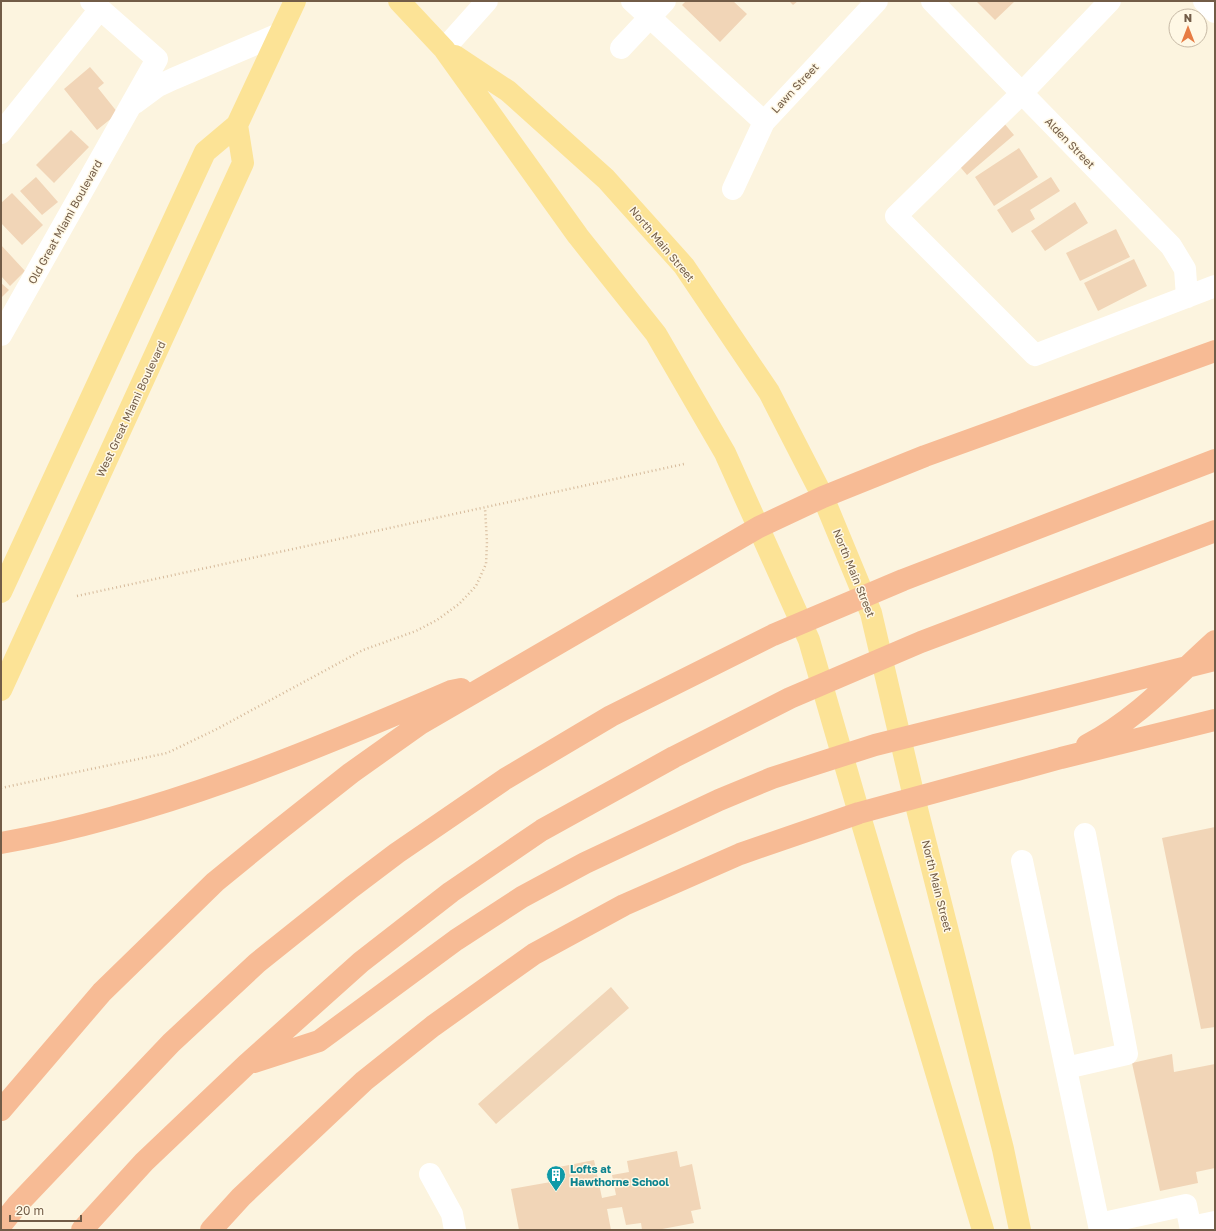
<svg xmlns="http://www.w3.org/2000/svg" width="1216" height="1231" font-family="'Golos Text',sans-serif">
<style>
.building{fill:#f1d5b7}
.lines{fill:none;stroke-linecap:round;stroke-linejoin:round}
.path{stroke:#d5b99a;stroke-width:2.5;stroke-dasharray:1 3;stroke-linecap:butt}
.minor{stroke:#fff;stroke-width:22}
.major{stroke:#fce396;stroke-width:22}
.highway{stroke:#f7bb95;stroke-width:22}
.labels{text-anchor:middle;stroke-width:3;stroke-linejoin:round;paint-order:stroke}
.street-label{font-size:11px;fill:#725c47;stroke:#fff8e5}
.culture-label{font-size:11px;font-weight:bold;fill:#0d838f;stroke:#fff8e5;text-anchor:start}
</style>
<rect width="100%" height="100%" fill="#fcf4df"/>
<path class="building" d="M686,1H733L747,14L720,42L682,5Z
M789,1H798L793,5Z
M976,1H1015L995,20Z
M90,67L104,83L98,88L118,113L97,130L64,89Z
M1003,122L1014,135L967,175L956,162Z
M71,130L89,147L54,183L36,165Z
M1019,148L1038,177L994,206L975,177Z
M36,177L58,202L42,215L20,191Z
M1051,177L1060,191L1030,210L1035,219L1012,233L997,210Z
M12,193L43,225L22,245L1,223V203Z
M1075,202L1088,223L1045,251L1031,231Z
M1116,229L1130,257L1080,281L1066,253Z
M1,245L25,271L10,286L1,276Z
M1134,259L1147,286L1098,311L1084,283Z
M1,283L9,290L1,298Z
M1215,827V1027L1201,1029L1162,838Z
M611,987L629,1008L496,1124L478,1104Z
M1172,1054L1174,1072L1215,1064V1168L1196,1172L1198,1183L1160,1191L1132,1063Z
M677,1151L680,1167L692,1164L701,1209L691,1211L694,1223L657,1230H642L641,1223L626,1225L622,1207L607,1209L611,1230H519L511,1189L562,1180L559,1167L594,1160L602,1198L616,1195L612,1175L629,1172L627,1161Z"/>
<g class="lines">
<path class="path" d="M77,596L684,464
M1,788L167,753L215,730L363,650L416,631L437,620L459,604L476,586L486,564L487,542L485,508"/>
<path class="minor" d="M632,1L764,122
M932,1L1171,246L1185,269L1187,297
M1110,1L1022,93L896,216L1035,355L1215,286
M1204,1L1215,12
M621,48L665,1
M444,49L487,1
M135,103L158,86L173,79L279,34
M1,133L100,9
M733,189L764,122L877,1
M1,335L157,59L91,1
M1022,861L1100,1230
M1066,1068L1127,1054L1085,834
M430,1174L452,1214L455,1230
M1099,1224L1186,1205L1191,1230
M1191,1227L1215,1222"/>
<path class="major" d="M399,1L444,49L578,236L656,334L725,453L809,640L859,813L983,1230
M455,56L508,91L606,179L684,266L769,392L823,497L871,613L914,797L1003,1149L1020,1230
M1,592L205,152L237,125L295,1
M1,690L243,163L237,125"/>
<path class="highway" d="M1087,745C1136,720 1175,677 1215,641
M1,843C158,815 305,754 451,691L461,689
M254,1062L319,1041L456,940L522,897L585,863L719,800L772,778L875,745L1215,660
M1,1110L102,992L215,882L275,833L351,773L420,724L759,527L823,497L925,456L1215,351
M1,1225L18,1204L171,1043L257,963L352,887L397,853L505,779L611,716L773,635L903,580L1215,460
M82,1230L144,1162L246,1065L361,962L451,892L542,830L674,757L790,698L921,642L1215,531
M211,1230L241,1197L364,1081L433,1026L534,954L624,905L740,854L859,813L1061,758L1215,720"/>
</g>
<defs>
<symbol id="building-pin" viewBox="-11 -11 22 30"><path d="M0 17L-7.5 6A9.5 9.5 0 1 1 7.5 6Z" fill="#0f9aa8" stroke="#fff8e5"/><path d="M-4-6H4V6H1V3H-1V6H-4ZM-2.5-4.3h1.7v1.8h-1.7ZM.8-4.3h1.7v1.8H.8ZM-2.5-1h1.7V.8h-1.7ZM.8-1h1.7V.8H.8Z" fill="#fff"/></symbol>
</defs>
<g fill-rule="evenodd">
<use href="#building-pin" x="545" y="1164" width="22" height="30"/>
</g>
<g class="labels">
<g class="street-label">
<text transform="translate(795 88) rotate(-47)" y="4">Lawn Street</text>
<text transform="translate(1070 143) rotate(46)" y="4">Alden Street</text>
<text transform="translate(65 222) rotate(-61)" y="4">Old Great Miami Boulevard</text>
<text transform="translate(662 244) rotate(50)" y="4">North Main Street</text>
<text transform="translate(131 409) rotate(-65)" y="4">West Great Miami Boulevard</text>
<text transform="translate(854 573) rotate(68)" y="4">North Main Street</text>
<text transform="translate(937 886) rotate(76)" y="4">North Main Street</text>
</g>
<g class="culture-label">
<text x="570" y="1173">Lofts at<tspan x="570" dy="13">Hawthorne School</tspan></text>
</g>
</g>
<rect width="1216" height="1231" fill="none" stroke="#725c47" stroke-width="4"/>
<g transform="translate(1188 28)"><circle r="19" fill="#fff8e5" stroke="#c7baa6"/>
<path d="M0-3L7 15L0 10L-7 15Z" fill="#e77c43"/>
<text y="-6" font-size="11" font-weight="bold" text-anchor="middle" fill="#725c47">N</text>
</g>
<path d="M10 1215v6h71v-6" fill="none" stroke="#725c47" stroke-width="2"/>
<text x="16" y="1215" font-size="12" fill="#725c47" stroke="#fff8e5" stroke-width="3" paint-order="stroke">20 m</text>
</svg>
